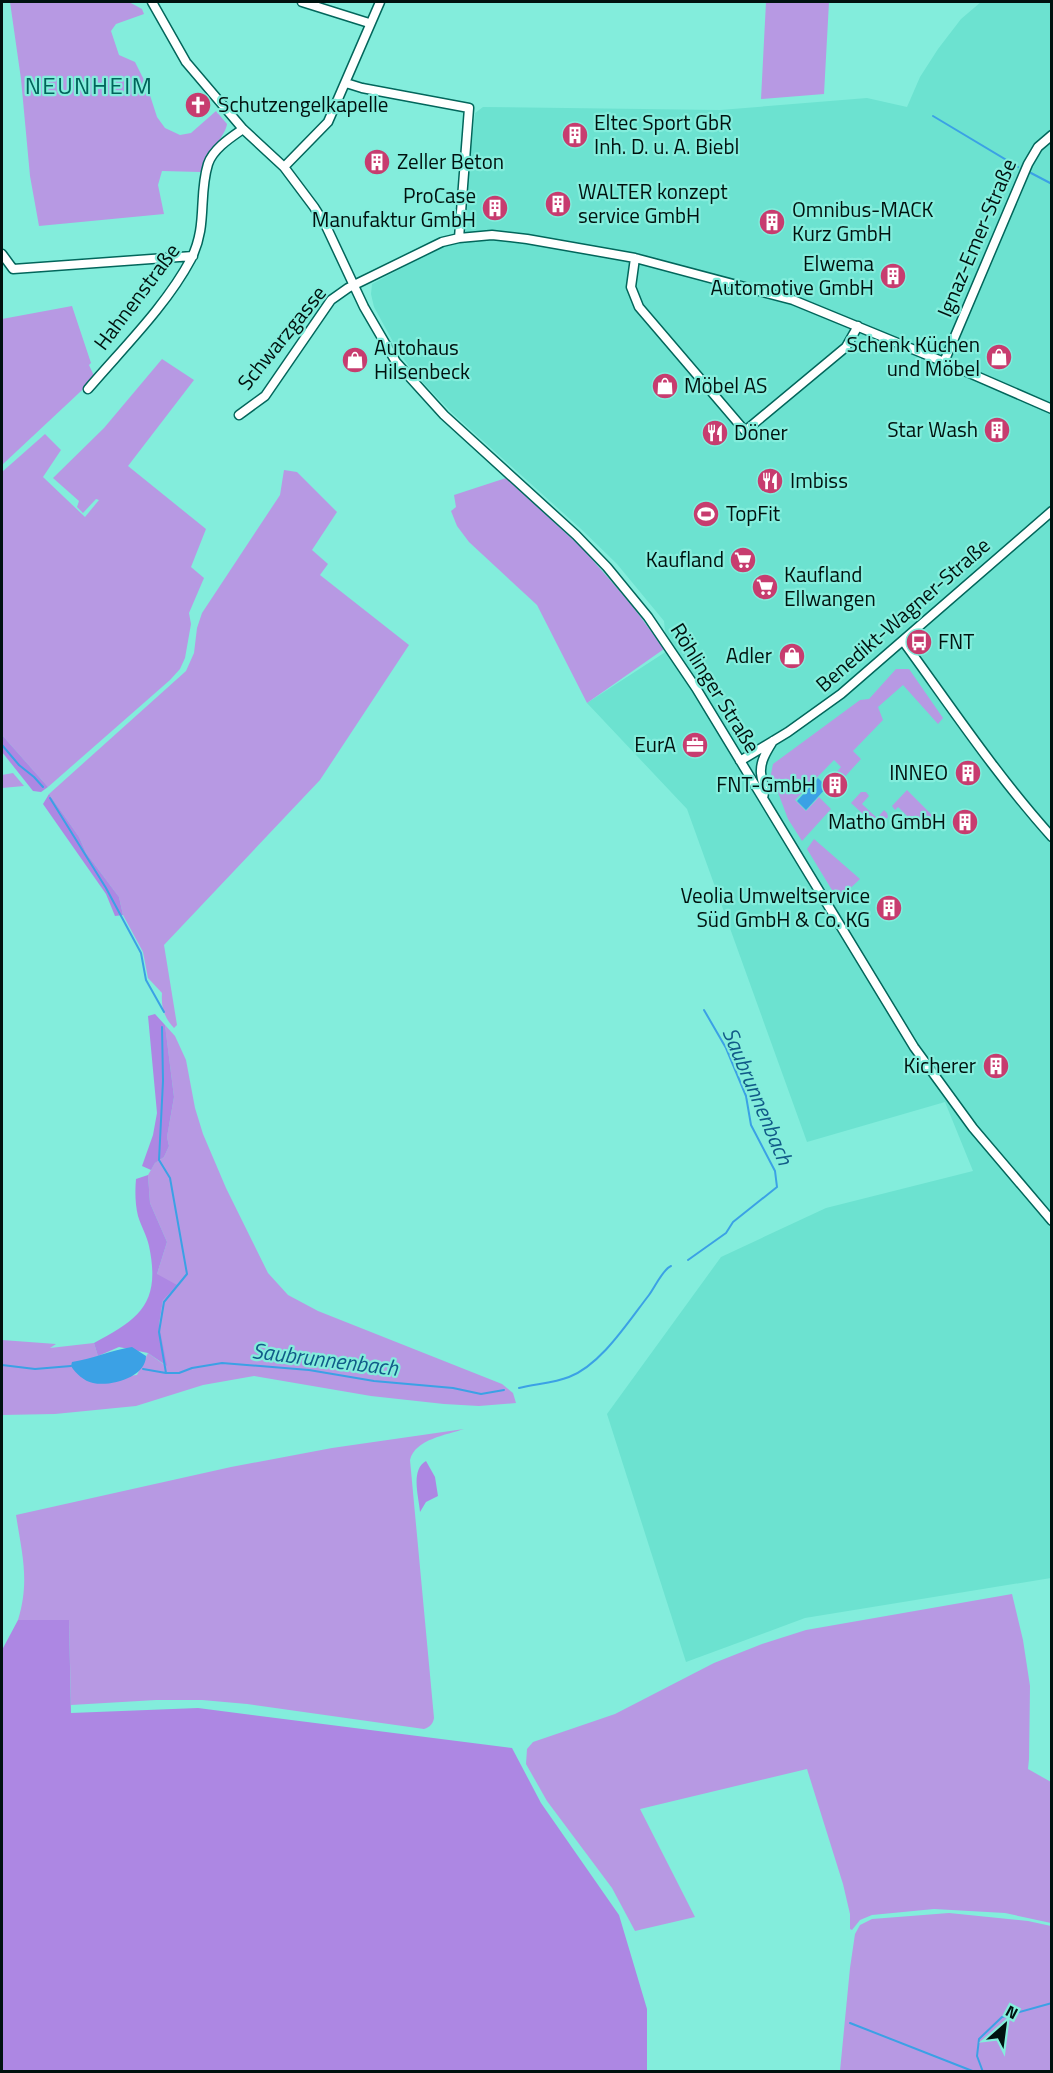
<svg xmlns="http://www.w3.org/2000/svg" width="1053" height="2073" font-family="'Titillium Web',sans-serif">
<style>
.built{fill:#6ce2d0}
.green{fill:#b799e3}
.forest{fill:#ad87e3}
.water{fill:#3ba1e5}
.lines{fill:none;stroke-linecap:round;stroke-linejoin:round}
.stream{stroke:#3ba1e5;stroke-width:2}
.minor-casing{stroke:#02665b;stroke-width:11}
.minor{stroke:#fff;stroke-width:8}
.labels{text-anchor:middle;stroke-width:4.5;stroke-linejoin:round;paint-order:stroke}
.poi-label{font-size:21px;fill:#00120f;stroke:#83eddc;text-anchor:start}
.street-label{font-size:21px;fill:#00120f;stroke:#83eddc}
.water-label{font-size:22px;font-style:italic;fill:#115b88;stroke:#83eddc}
.quarter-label{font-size:24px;letter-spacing:1.5px;fill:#00655a;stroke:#83eddc}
</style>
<rect width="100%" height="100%" fill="#83eddc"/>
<path class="built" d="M981,2H1051V1578L805,1618L686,1662L607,1414L721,1257L826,1208L973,1171L945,1102L807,1142L687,809L587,703L667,651L664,621L617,564L581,529L452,413L413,372L397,349L374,307L371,294L372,284L441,247L466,238L464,215L475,113L483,107L720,110L867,98L907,107L920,77L938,49L961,19Z"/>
<path class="green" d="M10,2H129L142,9L144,14L116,24L111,31L119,55L135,62L147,86L157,117L165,128L180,135L191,133L216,111L227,124C226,136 204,156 201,172L162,171L158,185L164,214L39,226L30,176L21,79Z
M766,2H829L824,94L761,99Z
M72,306L91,363L89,365L95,378L2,465V319Z
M162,359L194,380L128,466L206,529L191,567L204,578L189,613L191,624L185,658L180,669L170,680L48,787L2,735V472L45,434L61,450L43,477L85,517L99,500L96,499L83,513L77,507L79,501L53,478L104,428Z
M284,470L297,472L337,512L312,550L328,564L320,575L409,645L320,780L164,945L177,1025L174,1028C164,1017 161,1008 162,993L148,978L143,952L123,915L119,897L86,853L79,837L49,794L186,671L194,653L197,628L202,613L280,495Z
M506,478L582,548L631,604L664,649L587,703L537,605L469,542L457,526L451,511L456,507L454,495Z
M896,669H909L943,718L938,724L903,685L878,707L883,720L853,751L861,759L841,781L834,775L841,767L834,760L795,800L806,811L819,797L831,809L802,841L788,819L771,774L773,764L860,700L869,699Z
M13,773L24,786L2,788V775Z
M907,790L933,816L920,829L898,807L895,810L892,806Z
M861,792H866L869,796L862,804L877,818L884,810L887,813L888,817L877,827L851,803Z
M814,839L860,879L838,900L807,849Z
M165,1025L175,1036L186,1060L195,1108L203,1134L226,1188L268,1273L288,1295L318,1311L502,1384L513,1393L516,1403L479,1406L444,1404L371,1396L254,1376L203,1385L136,1406L55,1414L2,1415V1340L56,1344L50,1348L94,1343L98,1356L71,1365L90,1380L137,1375L148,1353L166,1366L159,1326L163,1300L157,1274L167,1242L150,1203L148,1175L155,1163L164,1157L169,1146L167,1137L174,1097Z
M464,1429C447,1435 415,1439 410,1460L434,1718C433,1724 430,1727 424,1729L247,1704L202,1700H156L71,1705L69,1620H18C30,1581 22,1554 16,1515L231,1467L332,1448Z
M1012,1594L1023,1640L1030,1686L1029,1759L1028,1769L1051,1782V1923L1005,1913L934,1909L872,1915L860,1920L852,1930L850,1929V1914L843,1884L807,1769L640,1809L695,1917L635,1931L612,1888L547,1801L526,1764L527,1749L533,1742L615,1714L714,1663L762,1644L806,1630Z
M949,1913L1028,1921L1051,1926V2071H840L850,1968L855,1934L860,1925L872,1919Z"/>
<path class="forest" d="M2,735L48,787L41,792L33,791L2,752Z
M49,794L79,837L86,853L119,897L123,915L115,916L106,894L43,804Z
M155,1014L165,1025L174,1097L167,1137L169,1146L164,1157L155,1163L151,1170L142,1166L153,1135L157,1113L148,1016Z
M148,1175L150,1203L167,1242L157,1274L177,1285L163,1300L159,1325L167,1366L148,1353L119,1347L98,1356L94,1343C140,1319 161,1303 149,1246C147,1236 141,1226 138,1216C135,1203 135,1191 136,1179Z
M426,1461L435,1477L438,1496L426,1502L420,1512C419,1497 410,1470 426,1461Z
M18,1620H69L71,1713L198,1708L512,1748L541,1803L619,1915L647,2009V2071H2V1650Z"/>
<path class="water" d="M818,778L827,787L806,810L797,801Z
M132,1347L146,1356C146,1377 111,1387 93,1383C84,1381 76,1374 71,1366L72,1362C93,1359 111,1350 132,1347Z"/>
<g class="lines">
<path class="stream" d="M933,116L1018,167
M1031,173L1052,184
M2,745L19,765L34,777L43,787
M50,798L106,888L141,953L146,980L164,1012
M162,1027L163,1081L159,1160L170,1178L187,1274L164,1302L159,1332L166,1373
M688,1260L726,1233L733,1222L777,1187L775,1171L751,1125L746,1096L726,1048L704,1010
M2,1365L35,1369L71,1366
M143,1369L166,1373H179L192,1368L222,1363L309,1370L374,1381L453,1388L481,1394L504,1390
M519,1388C535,1384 554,1383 569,1377C601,1365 628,1322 649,1295C655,1287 663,1269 671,1266
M850,2023L975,2072
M983,2072L977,2056L979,2039L1002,2017L1052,2003"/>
<defs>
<path id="minor" d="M152,2L186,62L243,129L284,167L314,207L326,226L364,307L396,362L444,415L576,535L607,567L648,617L696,688L914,1047L973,1128L1052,1221
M302,2L369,23
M346,83L362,88L469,108L459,238
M284,167L328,122L380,2
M2,254L13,269L193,256
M635,258L631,287L639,307L745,431L846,347L858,326
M944,362L1028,164L1038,147L1052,135
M88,389C123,348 166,306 191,259C208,226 198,196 208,164C213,149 230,138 243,129
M239,415L265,396L331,300L348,288L442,242L459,238L492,235L527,239L635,258L793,300L944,362L1052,409
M903,641C951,707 997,776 1052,837
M740,761L788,732L841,694L1052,511
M763,798C766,788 762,783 761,773C760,761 767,751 773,741"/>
</defs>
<use href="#minor" class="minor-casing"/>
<use href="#minor" class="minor"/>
</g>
<defs>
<symbol id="church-disc" viewBox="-11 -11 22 22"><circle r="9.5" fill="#c73c6f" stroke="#83eddc"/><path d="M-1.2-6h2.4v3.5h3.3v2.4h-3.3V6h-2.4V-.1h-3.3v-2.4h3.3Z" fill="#fff"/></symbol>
<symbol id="building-disc" viewBox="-11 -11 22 22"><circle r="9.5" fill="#c73c6f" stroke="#83eddc"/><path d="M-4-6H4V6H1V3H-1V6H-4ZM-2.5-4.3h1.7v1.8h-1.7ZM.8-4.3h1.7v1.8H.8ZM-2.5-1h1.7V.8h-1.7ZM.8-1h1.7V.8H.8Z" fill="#fff"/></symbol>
<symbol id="shop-disc" viewBox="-11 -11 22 22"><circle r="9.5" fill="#c73c6f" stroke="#83eddc"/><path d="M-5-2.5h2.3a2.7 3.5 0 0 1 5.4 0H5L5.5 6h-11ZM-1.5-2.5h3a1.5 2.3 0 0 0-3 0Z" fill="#fff"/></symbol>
<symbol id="restaurant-disc" viewBox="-11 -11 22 22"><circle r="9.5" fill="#c73c6f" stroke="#83eddc"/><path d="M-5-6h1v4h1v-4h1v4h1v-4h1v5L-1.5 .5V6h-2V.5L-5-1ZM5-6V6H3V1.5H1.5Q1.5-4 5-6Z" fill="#fff"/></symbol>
<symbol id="stadium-disc" viewBox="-11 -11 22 22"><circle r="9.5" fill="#c73c6f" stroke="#83eddc"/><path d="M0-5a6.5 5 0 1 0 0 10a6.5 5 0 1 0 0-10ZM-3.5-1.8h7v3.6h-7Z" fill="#fff"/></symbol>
<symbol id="supermarket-disc" viewBox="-11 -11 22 22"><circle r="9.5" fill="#c73c6f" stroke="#83eddc"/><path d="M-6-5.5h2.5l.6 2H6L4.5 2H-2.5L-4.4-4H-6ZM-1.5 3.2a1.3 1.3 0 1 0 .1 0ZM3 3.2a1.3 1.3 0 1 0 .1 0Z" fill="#fff"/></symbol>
<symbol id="bus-disc" viewBox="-11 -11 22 22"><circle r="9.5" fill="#c73c6f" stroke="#83eddc"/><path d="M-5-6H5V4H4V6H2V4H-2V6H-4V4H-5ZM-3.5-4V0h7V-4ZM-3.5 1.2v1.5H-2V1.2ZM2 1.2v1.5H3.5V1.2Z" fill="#fff"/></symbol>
<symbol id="office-disc" viewBox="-11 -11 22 22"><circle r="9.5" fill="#c73c6f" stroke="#83eddc"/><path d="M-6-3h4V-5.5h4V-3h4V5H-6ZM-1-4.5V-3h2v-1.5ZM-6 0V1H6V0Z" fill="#fff"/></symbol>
</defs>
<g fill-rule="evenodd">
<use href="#church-disc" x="183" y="90" width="30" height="30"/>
<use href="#building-disc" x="560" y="120" width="30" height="30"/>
<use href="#building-disc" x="362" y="147" width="30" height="30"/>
<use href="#building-disc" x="543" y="189" width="30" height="30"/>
<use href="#building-disc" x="480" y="193" width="30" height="30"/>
<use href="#building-disc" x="757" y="207" width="30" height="30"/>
<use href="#building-disc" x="878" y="261" width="30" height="30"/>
<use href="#shop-disc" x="984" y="342" width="30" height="30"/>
<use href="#shop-disc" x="340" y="345" width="30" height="30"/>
<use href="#shop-disc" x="650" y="371" width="30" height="30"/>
<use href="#building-disc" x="982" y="415" width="30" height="30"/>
<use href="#restaurant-disc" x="700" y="418" width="30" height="30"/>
<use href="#restaurant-disc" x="755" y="466" width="30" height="30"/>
<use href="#stadium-disc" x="691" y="499" width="30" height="30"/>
<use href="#supermarket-disc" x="728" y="545" width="30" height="30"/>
<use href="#supermarket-disc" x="750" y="572" width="30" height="30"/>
<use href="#bus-disc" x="904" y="627" width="30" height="30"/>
<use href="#shop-disc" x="777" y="641" width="30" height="30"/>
<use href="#office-disc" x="680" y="730" width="30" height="30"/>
<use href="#building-disc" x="953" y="758" width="30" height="30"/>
<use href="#building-disc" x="820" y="770" width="30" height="30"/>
<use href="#building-disc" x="950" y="807" width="30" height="30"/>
<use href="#building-disc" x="874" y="893" width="30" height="30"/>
<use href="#building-disc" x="981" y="1051" width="30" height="30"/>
</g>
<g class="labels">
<g class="poi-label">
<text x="218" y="112">Schutzengelkapelle</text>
<text x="594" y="130">Eltec Sport GbR<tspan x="594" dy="24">Inh. D. u. A. Biebl</tspan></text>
<text x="397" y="169">Zeller Beton</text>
<text x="578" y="199">WALTER konzept<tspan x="578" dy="24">service GmbH</tspan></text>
<text x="476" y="203" text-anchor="end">ProCase<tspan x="476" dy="24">Manufaktur GmbH</tspan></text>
<text x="792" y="217">Omnibus-MACK<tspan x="792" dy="24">Kurz GmbH</tspan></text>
<text x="874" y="271" text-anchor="end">Elwema<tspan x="874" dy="24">Automotive GmbH</tspan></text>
<text x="980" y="352" text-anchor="end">Schenk Küchen<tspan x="980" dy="24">und Möbel</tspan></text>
<text x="374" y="355">Autohaus<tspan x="374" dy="24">Hilsenbeck</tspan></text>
<text x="684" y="393">Möbel AS</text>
<text x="978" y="437" text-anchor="end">Star Wash</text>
<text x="734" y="440">Döner</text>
<text x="790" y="488">Imbiss</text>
<text x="726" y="521">TopFit</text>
<text x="724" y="567" text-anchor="end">Kaufland</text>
<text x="784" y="582">Kaufland<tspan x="784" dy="24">Ellwangen</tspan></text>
<text x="938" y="649">FNT</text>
<text x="772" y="663" text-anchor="end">Adler</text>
<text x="676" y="752" text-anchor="end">EurA</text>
<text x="948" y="780" text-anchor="end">INNEO</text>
<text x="816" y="792" text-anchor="end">FNT-GmbH</text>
<text x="946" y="829" text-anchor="end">Matho GmbH</text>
<text x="870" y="903" text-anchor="end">Veolia Umweltservice<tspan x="870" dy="24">Süd GmbH &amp; Co. KG</tspan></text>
<text x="976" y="1073" text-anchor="end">Kicherer</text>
</g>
<g class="street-label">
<text transform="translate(977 238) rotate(-67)" y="7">Ignaz-Emer-Straße</text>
<text transform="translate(137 297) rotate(-53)" y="7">Hahnenstraße</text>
<text transform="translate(282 338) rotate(-51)" y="7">Schwarzgasse</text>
<text transform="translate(903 615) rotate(-41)" y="7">Benedikt-Wagner-Straße</text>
<text transform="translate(715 688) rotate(58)" y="7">Röhlinger Straße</text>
</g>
<g class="water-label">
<text transform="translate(758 1096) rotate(67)" y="8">Saubrunnenbach</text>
<text transform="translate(325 1359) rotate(7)" y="8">Saubrunnenbach</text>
</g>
<g class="quarter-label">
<text x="89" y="94">NEUNHEIM</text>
</g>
</g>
<rect width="1053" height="2073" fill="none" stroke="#00120f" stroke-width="6"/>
<g transform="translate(1005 2025) rotate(28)" stroke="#83eddc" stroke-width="4.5" paint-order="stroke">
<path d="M0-4.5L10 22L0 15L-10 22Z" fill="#00120f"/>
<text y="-9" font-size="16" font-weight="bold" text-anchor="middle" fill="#00120f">N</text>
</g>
</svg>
